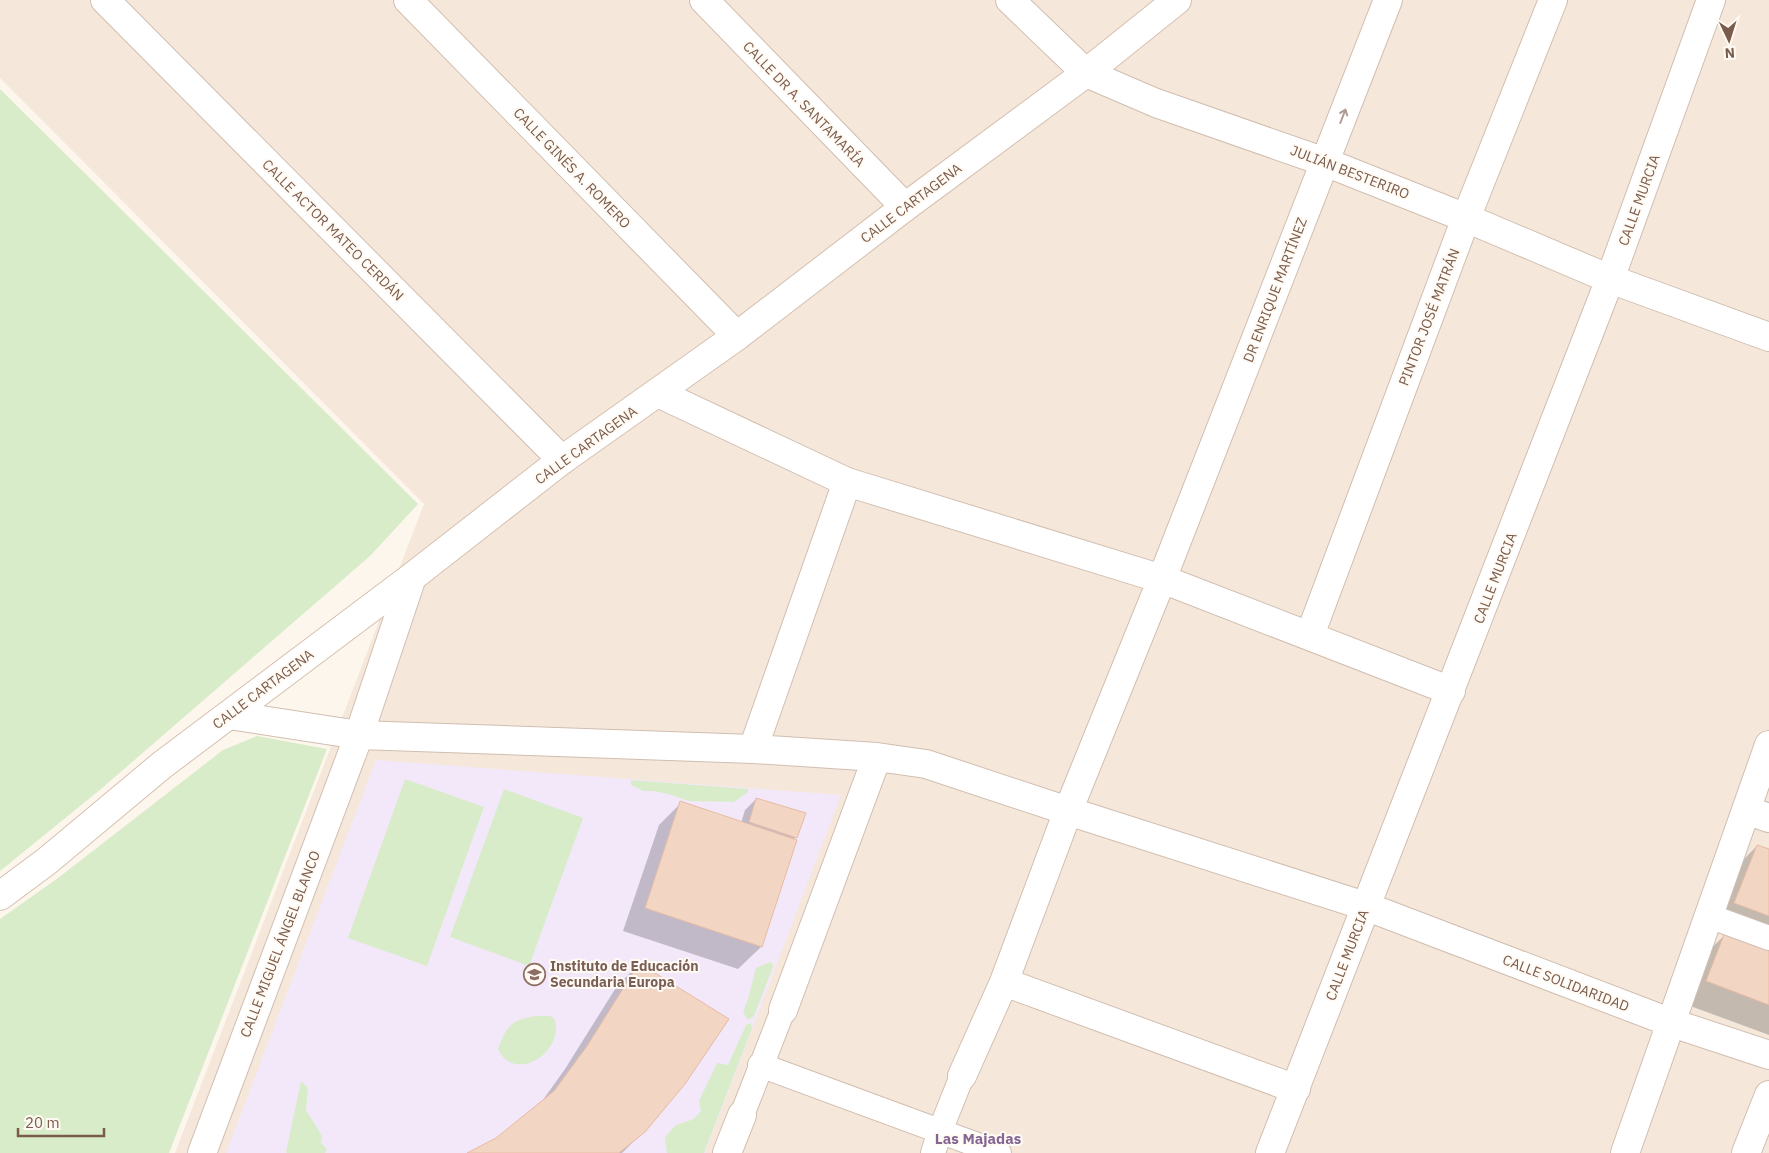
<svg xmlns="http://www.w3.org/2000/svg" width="1769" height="1153" font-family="'IBM Plex Sans',sans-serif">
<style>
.residential{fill:#f5e8da}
.education{fill:#f3e8fa}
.green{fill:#d8ecc9}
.shadow{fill:#0003}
.building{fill:#f3d5c3;stroke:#e6bba3}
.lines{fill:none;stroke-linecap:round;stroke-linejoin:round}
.pedestrian-casing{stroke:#d1beb0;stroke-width:26}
.minor-casing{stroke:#d1beb0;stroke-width:30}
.tertiary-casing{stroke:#d1beb0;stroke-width:30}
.secondary-casing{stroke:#d6c0b0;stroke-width:30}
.pedestrian{stroke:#fff;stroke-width:24}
.minor{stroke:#fff;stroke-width:28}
.tertiary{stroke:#fff;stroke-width:28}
.secondary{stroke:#fff;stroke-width:28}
.oneway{stroke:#af9d94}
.labels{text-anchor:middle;stroke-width:4;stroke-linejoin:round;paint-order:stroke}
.street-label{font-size:14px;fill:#7a5c4d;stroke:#fffaf3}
.education-label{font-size:14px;font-weight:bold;fill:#785e54;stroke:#fffaf3;text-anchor:start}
.neighbourhood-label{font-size:15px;font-weight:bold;fill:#846695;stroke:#fffaf3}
</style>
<rect width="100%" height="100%" fill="#fdf6ec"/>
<path class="residential" d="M0,0H1769V1153H175L424,504L0,78Z"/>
<path class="education" d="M376,760L841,795L705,1153H226Z"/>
<path class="green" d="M0,89L418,504L370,556L101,789L0,871Z
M257,736L327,749L169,1153H0V919L58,878L223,750Z
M405,779L484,807L427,966L348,938Z
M631,780L748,789V792L734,802L689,801L668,794L654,791H643L631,785Z
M504,789L583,818L529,966L450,937Z
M770,962L773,964V967L754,1016L748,1020L743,1012L748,999L756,968Z
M536,1016H550L555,1019C556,1026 557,1032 554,1039C545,1063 511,1077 498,1049C507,1026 510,1020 536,1016Z
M751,1023L752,1028L704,1153H667L665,1137L676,1125L694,1119L701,1111L699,1101L717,1063L728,1065L746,1025Z
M301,1081L308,1088L306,1110L322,1136L321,1143L327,1149L325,1153H287L286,1152Z"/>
<path class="shadow" d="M756,799L796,837L793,840L761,947L738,969L623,931L659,825L681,803L741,823L745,810Z
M1757,846L1769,850V947L1713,925L1735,868Z
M1726,934L1769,950V1035L1685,1004L1703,956Z
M639,964L644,1131L622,1153H470L496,1139L540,1104L565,1069L617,986Z"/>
<path class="building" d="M756,798L806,813L797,838L749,822Z
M680,801L797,840L762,947L645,908Z
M1757,845L1769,849V916L1734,903Z
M1725,932L1769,948V1005L1706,981Z
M639,963L729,1019L685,1084L645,1132L619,1153H467L496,1138L554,1091L587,1046Z"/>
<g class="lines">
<defs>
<path id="pedestrian" d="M1709,916L1769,938
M760,1065L999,1153
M742,1115L783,1010
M933,1153L940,1131L962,1076"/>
<path id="minor" d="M105,0L562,460
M408,0L737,336
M704,0L905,207
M1010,0L1086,73L1156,103L1325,162L1466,218L1610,279L1769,337
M658,393L847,482L1162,579L1451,691
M1310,635L1466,218L1553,0
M229,715L359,735L753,749L877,757L926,764L1068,811L1365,906L1672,1023L1769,1055
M753,749L847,482
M1746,810L1769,818
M1004,982L1296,1089
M783,1010L877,757
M962,1076L1004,982L1068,811L1162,579L1388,0
M202,1153L359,735L412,577
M727,1153L742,1115
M1625,1153L1769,745
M1746,1153L1769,1095"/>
<path id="tertiary" d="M1270,1153L1610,279L1711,0"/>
<path id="secondary" d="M0,896L47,861L162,765L412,577L562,460L737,336L905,207L1086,73L1177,0"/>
</defs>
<use href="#pedestrian" class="pedestrian-casing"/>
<use href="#minor" class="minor-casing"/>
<use href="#tertiary" class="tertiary-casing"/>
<use href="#secondary" class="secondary-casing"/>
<use href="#pedestrian" class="pedestrian"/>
<use href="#minor" class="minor"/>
<use href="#tertiary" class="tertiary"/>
<use href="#secondary" class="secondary"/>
</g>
<defs><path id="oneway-shaft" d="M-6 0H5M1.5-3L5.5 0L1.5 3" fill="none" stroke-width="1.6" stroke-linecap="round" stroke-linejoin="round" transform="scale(1.25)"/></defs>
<use class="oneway" href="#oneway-shaft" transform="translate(1343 116) rotate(-69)"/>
<defs>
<symbol id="school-ring" viewBox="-11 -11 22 22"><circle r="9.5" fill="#fffaf3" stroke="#8d6e63" stroke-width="1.5"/><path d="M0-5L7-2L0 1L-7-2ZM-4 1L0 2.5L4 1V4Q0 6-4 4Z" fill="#8d6e63"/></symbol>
</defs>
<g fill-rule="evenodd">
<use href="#school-ring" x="522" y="962" width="25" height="25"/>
</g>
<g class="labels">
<g class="street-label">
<text transform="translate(804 104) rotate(46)" y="5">CALLE DR A. SANTAMARÍA</text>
<text transform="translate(572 168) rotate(46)" y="5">CALLE GINÉS A. ROMERO</text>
<text transform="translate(1350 172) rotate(21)" y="5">JULIÁN BESTERIRO</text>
<text transform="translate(1639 200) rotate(-70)" y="5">CALLE MURCIA</text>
<text transform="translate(911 203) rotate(-37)" y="5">CALLE CARTAGENA</text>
<text transform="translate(333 230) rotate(45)" y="5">CALLE ACTOR MATEO CERDÁN</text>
<text transform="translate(1275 290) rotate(-69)" y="5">DR ENRIQUE MARTÍNEZ</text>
<text transform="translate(1429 317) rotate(-69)" y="5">PINTOR JOSÉ MATRÁN</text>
<text transform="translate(586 445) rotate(-36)" y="5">CALLE CARTAGENA</text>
<text transform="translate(1495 578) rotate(-69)" y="5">CALLE MURCIA</text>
<text transform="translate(263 689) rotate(-37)" y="5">CALLE CARTAGENA</text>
<text transform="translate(280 944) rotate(-69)" y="5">CALLE MIGUEL ÁNGEL BLANCO</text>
<text transform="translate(1347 955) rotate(-69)" y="5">CALLE MURCIA</text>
<text transform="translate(1566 983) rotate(21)" y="5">CALLE SOLIDARIDAD</text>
</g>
<g class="education-label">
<text x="550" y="971">Instituto de Educación<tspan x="550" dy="16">Secundaria Europa</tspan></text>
</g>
<g class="neighbourhood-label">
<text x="978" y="1144">Las Majadas</text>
</g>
</g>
<g transform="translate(1729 40) rotate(176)" stroke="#fffaf3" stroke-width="4" paint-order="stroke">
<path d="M0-4L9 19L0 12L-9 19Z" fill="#7a5c4d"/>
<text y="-8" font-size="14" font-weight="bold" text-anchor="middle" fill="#7a5c4d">N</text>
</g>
<path d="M18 1128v8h86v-8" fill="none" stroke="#7a5c4d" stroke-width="2.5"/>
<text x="25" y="1128" font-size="15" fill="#7a5c4d" stroke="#fffaf3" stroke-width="4" paint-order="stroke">20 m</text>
</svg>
